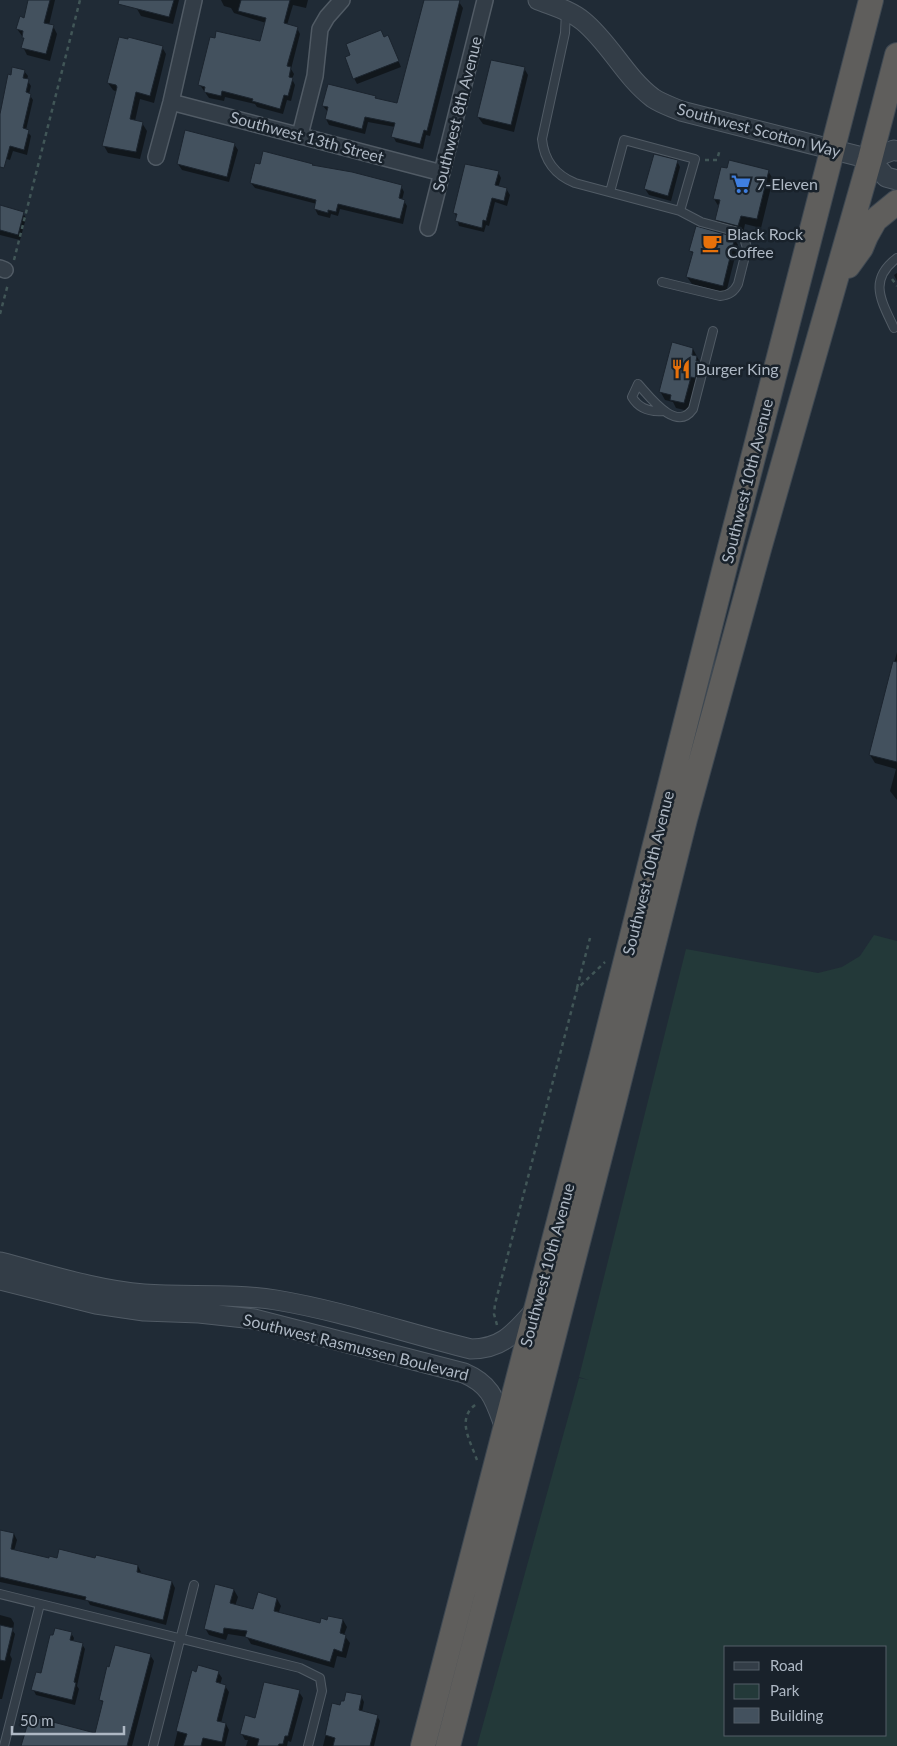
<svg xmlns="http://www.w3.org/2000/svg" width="897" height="1746" font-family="Lato,sans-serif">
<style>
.green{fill:#233939;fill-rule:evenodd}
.shadow{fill:#0007}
.building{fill:#43515e;stroke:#1b242e}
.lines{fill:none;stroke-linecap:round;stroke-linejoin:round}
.service-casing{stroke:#515b65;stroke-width:10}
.minor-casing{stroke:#515b65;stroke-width:18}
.tertiary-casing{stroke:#515b65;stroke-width:21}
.trunk-casing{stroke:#3e4852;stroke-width:26}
.path{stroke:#415657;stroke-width:2.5;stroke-dasharray:4 4;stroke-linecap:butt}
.service{stroke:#333d47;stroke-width:8}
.minor{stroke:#333d47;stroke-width:15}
.tertiary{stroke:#333d47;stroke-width:19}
.trunk{stroke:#5f5e5c;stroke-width:24}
.labels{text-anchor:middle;stroke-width:5;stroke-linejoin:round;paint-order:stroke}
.street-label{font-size:16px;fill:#aeb8c4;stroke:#19222b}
.poi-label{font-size:16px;fill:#aeb8c4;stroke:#19222b;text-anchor:start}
</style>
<rect width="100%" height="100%" fill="#202b36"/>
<path class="green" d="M874,935L897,941V1746H477L579,1378L589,1380L579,1377L686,949L818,973L842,967L860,956ZM886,1647V1735H726V1647Z"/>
<path class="shadow" d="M30,0H55L49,25L53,26L57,34L50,61L27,55L23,47L25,40L17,29L25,19Z
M139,0H179L173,24L141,16L137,9Z
M221,0H308L306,8L293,5L287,25L297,28L300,34L291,69L294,74L292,79L295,85L291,101L287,100L283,114L257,107L255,104L225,97L224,101L209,98L200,85L261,43L266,23L234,13L231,8L224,6Z
M425,0H451L459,2L463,8L430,136L426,135L423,149L396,142L393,136L395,127L368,122L365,134L329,125L326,119L328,112L323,106L375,97L377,100L398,105Z
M388,37L401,67L357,84L354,78L384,38Z
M162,47L166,54L154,103L140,99L135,121L142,123L147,131L140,159L108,153L104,146L117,92L113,90L108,83Z
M524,68L528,75L514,132L483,124L478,117Z
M24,71L28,76L27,80L31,86L29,94L33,100L26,130L31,136L27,155L13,151L10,160L0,157V119Z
M234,144L238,150L229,182L182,170L178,164Z
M677,161L680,167L671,201L649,195L645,189Z
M312,165L313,167L401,186L404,192L402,200L404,201L407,206L403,224L340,209L338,216L331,214L330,218L318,215L315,209L317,204L255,188L251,183Z
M768,171L773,179L761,228L745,224L743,234L721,228L716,220L719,207L714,199Z
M498,172L501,178L498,188L507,190L510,195L507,206L495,202L489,226L486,225L484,232L459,226L455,213Z
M0,207L23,213L26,218L20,240L0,235Z
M734,238L738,245L726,293L692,284L687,277L693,255L691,251Z
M897,273V281L894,275Z
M693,349L702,366L688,411L676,408L673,402L665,400L660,391Z
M897,652V800L890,791L896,769L875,763L870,755Z
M0,1531L14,1534L17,1540L14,1551L50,1559L96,1560L138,1566L141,1572L140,1574L172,1582L175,1588L166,1625L90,1605L88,1601L0,1582Z
M234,1590L238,1597L235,1606L254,1611L277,1599L281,1606L278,1614L321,1624L343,1620L347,1627L344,1635L350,1643L346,1658L337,1656L334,1668L251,1644L247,1637L228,1634L226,1640L209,1635L205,1628Z
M0,1615L11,1618L14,1623L13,1631L15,1634L10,1655L12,1659L2,1699H0Z
M71,1633L74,1638L73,1642L82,1644L85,1649L77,1686L79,1689L75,1705L36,1695L33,1689Z
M150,1655L154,1661L132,1746H23L96,1734L103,1704L101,1700Z
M192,1672L197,1673L218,1672L222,1678L220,1685L225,1686L229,1692L221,1723L226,1724L229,1730L225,1746H174Z
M299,1692L303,1698L291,1742L288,1741L287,1746H246L248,1740H245L242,1734L256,1719Z
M361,1696L364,1702L362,1712L377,1716L380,1721L374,1746H323L333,1705L341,1707Z"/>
<path class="building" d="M28,0H50L44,23L54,25L46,54L21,48L24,38H22L23,31L16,29L20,16L24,18Z
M119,0H174L169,17L118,4Z
M241,0H290L284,23L298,27L287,66L291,67L289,77L293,78L288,96L284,95L280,109L252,101L253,99L222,91L221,96L204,92L205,87L198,85L210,37L215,38L216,31L260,41L266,18L238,11Z
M424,0H460L427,131L424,130L420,144L391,137L395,123L365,117L362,129L325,119L328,107L322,106L328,84L376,96L375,98L397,103Z
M381,30L384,37L388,35L399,61L353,79L345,57L350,55L346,44Z
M119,37L128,39V37L163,46L150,96L136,92L130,119L143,122L136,152L102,146L117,87L116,85L107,83Z
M491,60L525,67L511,125L477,117Z
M12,67L25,70L23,78L29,79L26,92L31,94L23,128L29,130L24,150L10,146L4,168L0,167V114L8,74L11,75Z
M185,130L235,143L227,177L177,164Z
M263,151L313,164L312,165L352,172L402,185L399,198L405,200L400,219L338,204L336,212L328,210V213L314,209L316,200L250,183L255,163L260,164Z
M654,154L678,160L668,196L644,189Z
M729,160L769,170L757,219L741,216L738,226L715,220L720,200L713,199L721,167L727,168Z
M465,164L499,171L495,185L507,188L504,201L492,198L486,221L483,220L482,228L455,221L457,214L453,213Z
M0,205L24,212L18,235L0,230Z
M696,226L735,237L723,286L686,277L693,252L689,251Z
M672,342L693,348L692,355L697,356L696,361H699L695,378L691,377L684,403L670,400L671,395L659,392Z
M893,661L897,662V762L869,755Z
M0,1530L14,1533L11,1549L49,1558V1556L57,1558L59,1549L95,1558L96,1555L138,1565L137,1572L172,1581L163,1620L85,1600L86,1597L0,1577Z
M215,1584L234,1589L230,1603L253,1609L258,1592L277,1598L274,1611L320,1623L321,1618L327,1620L328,1616L343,1619L340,1633L346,1635L342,1652L334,1649L330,1662L245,1637L247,1631L224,1628L223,1634L204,1629Z
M0,1625L13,1628L5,1661L0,1660Z
M55,1628L72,1632L70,1640L83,1643L74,1682L76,1683L72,1700L31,1690L36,1672L41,1673L50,1635H53Z
M115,1645L151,1654L127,1746H21L30,1716L95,1733L103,1701L99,1700L107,1666L109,1667Z
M198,1665L219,1671L216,1682L226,1685L217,1721L226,1723L222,1742L203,1738L201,1746H183L187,1734L176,1731L192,1670L196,1672Z
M264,1682L300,1690L288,1736H285L283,1744H279L278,1746H257L259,1739L240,1734L245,1715L255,1718Z
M346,1692L362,1695L359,1710L378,1715L370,1746H333L335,1738L325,1735L332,1703L340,1705L341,1701H344Z"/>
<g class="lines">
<defs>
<path id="service" d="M566,11L565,33L542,139C544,160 555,175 575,183L680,211L695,159L624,140L610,192
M662,282L720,296C729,295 734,292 738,284L747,248L744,238L738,232L701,222L680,211
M894,328C881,300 868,280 897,258
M663,411C650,412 639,409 632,397L638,384C650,397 676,433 693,409L713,331
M0,1594L300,1668L320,1678L322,1691L308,1746
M4,1746L40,1604
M153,1746L194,1585"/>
<path id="minor" d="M171,102L442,173
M300,135L315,76L320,29L327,17L342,0
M156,157L171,102L194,0
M428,228L485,0
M0,268L5,270"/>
<path id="tertiary" d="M538,0C553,6 570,10 583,21C610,43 625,77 653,98C662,104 672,107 681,111L870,159L894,150L897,151
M870,159L886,177L897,180
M0,1262C47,1274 95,1290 144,1294C188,1297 233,1293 276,1300C342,1311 406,1333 471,1349C503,1349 515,1332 535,1310
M0,1280L96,1304L144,1311L199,1313L254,1319L464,1373C492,1385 495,1401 505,1428"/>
<path id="trunk" d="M848,266L861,248L866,236L875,220L897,202
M423,1746L602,1055L729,551L871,0
M448,1746L613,1106L685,819L759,549L870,159L897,55"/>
</defs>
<use href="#service" class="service-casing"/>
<use href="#minor" class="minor-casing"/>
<use href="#tertiary" class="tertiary-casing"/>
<use href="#trunk" class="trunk-casing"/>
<path class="path" d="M705,160H717L720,149
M14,260L80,0
M892,279L897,286
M0,314L8,284
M577,988L590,938
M497,1325L494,1314L495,1304L577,989L605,962
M477,1460C470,1440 455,1417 478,1403"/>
<use href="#service" class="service"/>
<use href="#minor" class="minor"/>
<use href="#tertiary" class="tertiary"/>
<use href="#trunk" class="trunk"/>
</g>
<defs>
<symbol id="supermarket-bare" viewBox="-9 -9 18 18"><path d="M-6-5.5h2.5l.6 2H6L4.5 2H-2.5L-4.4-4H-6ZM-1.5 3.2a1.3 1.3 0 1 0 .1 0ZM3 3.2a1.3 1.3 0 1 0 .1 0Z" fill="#3f7fe0" stroke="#19222b" stroke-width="2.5" paint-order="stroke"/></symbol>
<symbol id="cafe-bare" viewBox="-9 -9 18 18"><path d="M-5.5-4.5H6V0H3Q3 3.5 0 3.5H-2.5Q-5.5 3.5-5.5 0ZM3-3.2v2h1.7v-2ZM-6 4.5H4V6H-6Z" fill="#e8710a" stroke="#19222b" stroke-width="2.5" paint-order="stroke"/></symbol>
<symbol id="restaurant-bare" viewBox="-9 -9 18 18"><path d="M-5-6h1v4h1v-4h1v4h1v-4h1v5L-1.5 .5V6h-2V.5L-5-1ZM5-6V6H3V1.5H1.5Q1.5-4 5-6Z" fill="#e8710a" stroke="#19222b" stroke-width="2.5" paint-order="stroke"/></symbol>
</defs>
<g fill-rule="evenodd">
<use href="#supermarket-bare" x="727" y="170" width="28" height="28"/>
<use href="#cafe-bare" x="698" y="229" width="28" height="28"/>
<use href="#restaurant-bare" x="667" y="355" width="28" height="28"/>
</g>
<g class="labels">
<g class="street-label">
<text transform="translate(457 114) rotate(-76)" y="6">Southwest 8th Avenue</text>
<text transform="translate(759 130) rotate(15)" y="6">Southwest Scotton Way</text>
<text transform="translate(307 137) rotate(15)" y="6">Southwest 13th Street</text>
<text transform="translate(747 481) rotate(-76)" y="6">Southwest 10th Avenue</text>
<text transform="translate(648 873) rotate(-76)" y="6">Southwest 10th Avenue</text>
<text transform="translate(547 1265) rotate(-75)" y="6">Southwest 10th Avenue</text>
<text transform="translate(356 1347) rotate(14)" y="6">Southwest Rasmussen Boulevard</text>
</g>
<g class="poi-label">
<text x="756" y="190">7-Eleven</text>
<text x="727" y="240">Black Rock<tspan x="727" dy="18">Coffee</tspan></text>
<text x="696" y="375">Burger King</text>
</g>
</g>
<rect x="724" y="1646" width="162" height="90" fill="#19222b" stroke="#555e68"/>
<rect x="734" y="1662" width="25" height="8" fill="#333d47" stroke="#555e68"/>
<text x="770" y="1671" font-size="15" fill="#aeb8c4">Road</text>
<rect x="734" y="1684" width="25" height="15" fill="#233939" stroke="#555e68"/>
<text x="770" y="1696" font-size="15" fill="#aeb8c4">Park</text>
<rect x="734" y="1708" width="25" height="15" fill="#43515e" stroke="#555e68"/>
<text x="770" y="1721" font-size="15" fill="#aeb8c4">Building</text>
<path d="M12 1726v8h112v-8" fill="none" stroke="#aeb8c4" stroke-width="2.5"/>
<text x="20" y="1726" font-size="15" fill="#aeb8c4" stroke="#19222b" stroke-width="4" paint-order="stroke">50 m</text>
</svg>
